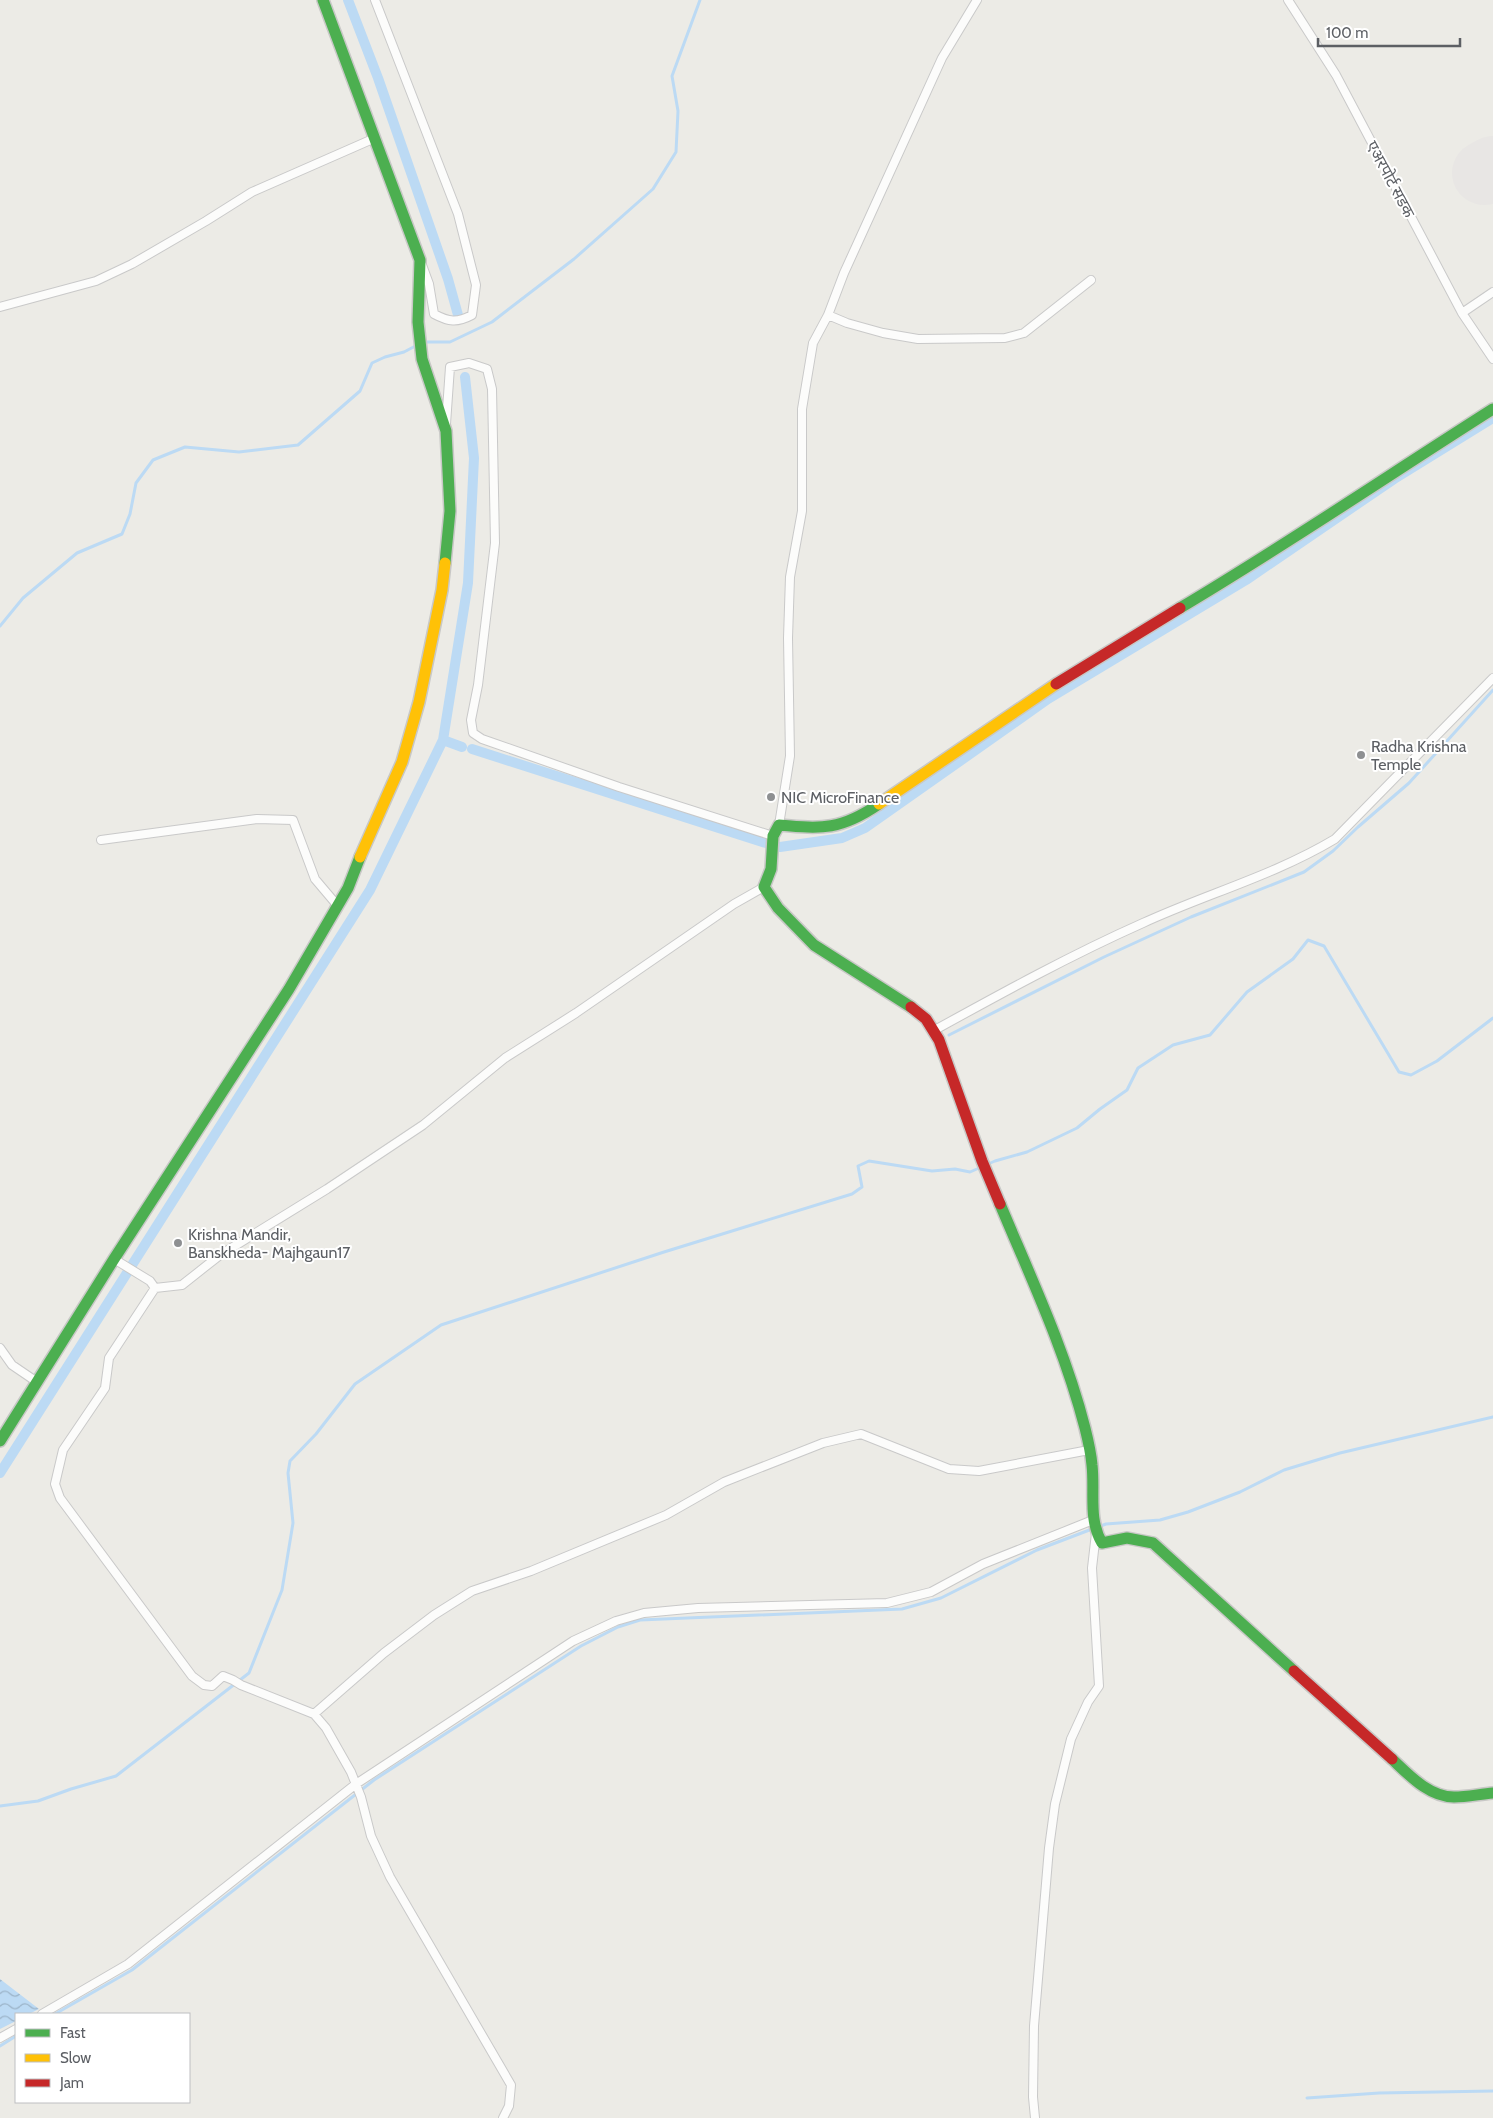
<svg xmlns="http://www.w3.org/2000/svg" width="1493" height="2118" font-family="Cabin,'Noto Sans Devanagari',sans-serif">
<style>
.water{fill:url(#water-waves)}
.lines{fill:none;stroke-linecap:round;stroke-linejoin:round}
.stream{stroke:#bcdaf4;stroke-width:3}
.canal{stroke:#bcdaf4;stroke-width:10}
.runway{stroke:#e8e6e4;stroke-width:64}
.street-casing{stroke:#c9c9c9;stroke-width:10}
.fast-casing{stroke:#c8c8c6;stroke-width:14}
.slow-casing{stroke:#c8c8c6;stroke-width:14}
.jam-casing{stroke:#c8c8c6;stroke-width:14}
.street{stroke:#fcfcfb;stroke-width:8}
.fast{stroke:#4caf50;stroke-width:11}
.slow{stroke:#ffc107;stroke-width:11}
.jam{stroke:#c62828;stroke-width:11}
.poi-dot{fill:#8e9092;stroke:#fff;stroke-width:2}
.labels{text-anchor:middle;stroke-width:4;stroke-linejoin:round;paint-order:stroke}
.street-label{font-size:16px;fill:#5c5f64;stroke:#fff}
.poi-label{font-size:16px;fill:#5c5f64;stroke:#fff;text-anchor:start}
</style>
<defs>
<pattern id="water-waves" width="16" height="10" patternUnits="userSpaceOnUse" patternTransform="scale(1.25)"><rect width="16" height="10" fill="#bcdaf4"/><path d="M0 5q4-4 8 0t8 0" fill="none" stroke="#9cb4c9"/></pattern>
</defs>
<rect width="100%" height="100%" fill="#ecebe6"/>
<path class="water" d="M0,1979L39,2009L29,2014H16V2021L0,2029Z"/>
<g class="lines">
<path class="stream" d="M0,626L23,598L77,553L122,534L130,514L136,483L153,460L185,447L239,452L298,445L360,391L372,363L385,357L404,352L423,342H450L492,322L574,259L653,189L676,152L678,111L672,76L700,0
M949,1035L1104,957L1191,917L1304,872L1333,851L1358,827L1409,783L1493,690
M1098,1527L1106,1524L1160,1520L1188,1512L1240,1492L1284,1470L1340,1453L1493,1417
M0,1806L38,1801L71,1789L116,1776L249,1673L282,1590L293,1523L288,1473L290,1461L316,1434L355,1384L441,1325L664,1252L852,1194L862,1187L858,1166L869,1161L932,1171L955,1169L970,1172L995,1161L1027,1152L1077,1128L1100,1109L1127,1090L1138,1068L1173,1045L1210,1035L1247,992L1293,959L1308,940L1324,946L1399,1072L1411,1075L1437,1061L1493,1018
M55,2014L132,1970L374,1780L581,1646L618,1627L640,1620L902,1609L941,1598L1037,1550L1092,1529
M0,2046L16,2036
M1307,2098L1379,2093L1493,2091"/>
<path class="canal" d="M348,0L378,78L448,279L458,315
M443,740L462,747
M472,749L769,844
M780,847L842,838L865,828L1048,699L1246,580L1394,479L1493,418
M0,1473L370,890L443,740L468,583L474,458L465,377"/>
<path class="runway" d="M1484,173L1493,168"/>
<defs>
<path id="street" d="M375,0L458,214L476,285L472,315C457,323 449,322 434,314L429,284L422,265
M1288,0L1336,75L1462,313L1493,359
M0,307L96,281L132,264L206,221L252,192L375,138
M1462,313L1493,292
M828,315L847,323L883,333L918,339L1005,338L1024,333L1091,280
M446,424L450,367L469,363L487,369L492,389L495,543L478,685L471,720L473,733L482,739L619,787L773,836
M779,825L790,756L788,638L790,577L802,511V409L813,343L828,315L844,273L942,58L977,0
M101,840L257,819L293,820L315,879L337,905
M933,1031C1002,993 1071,955 1143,923C1206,894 1275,875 1335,839L1493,678
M114,1259L150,1281L155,1288L182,1285L220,1255L327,1189L423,1125L505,1058L576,1013L734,904L764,887
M155,1288L109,1358L105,1388L63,1450L55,1484L60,1498L192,1676L204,1685L212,1686L223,1676L233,1680L241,1685L314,1714L326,1728L351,1772L361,1797L371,1836L390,1877L511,2085L509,2106L503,2118
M0,1348L12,1365L37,1382
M314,1714L384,1653L434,1615L472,1591L531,1571L666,1515L724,1482L823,1443L861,1434L949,1469L979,1471L1089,1450
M42,2014L128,1964L356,1784L573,1641L616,1621L644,1613L698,1608L887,1603L931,1592L983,1564L1093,1520
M0,2038L16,2029
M1035,2118L1033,2097L1034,2026L1049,1848L1055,1804L1071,1739L1088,1702L1099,1686L1092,1568L1096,1533"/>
<path id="fast" d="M323,0L420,260L418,322L422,359L446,431L450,511L445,563
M1180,608C1286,545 1389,475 1493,409
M879,804C841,830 823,829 779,825L773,836L771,869L764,887L778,908L814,945L911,1007
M1000,1204C1031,1278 1065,1350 1085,1428C1088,1440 1091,1453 1092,1465C1095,1492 1088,1519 1102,1543L1127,1538L1153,1543L1294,1671
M0,1441L114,1259L289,989L348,888L360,857
M1392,1759C1409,1775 1429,1797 1454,1797C1467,1797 1480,1794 1493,1793"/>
<path id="slow" d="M879,804L1056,684
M360,857L402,762L419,702L442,590L445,563"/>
<path id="jam" d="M1056,684L1180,608
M911,1007L926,1019L939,1040L982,1161L1000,1204
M1294,1671L1392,1759"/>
</defs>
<use href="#street" class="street-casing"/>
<use href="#fast" class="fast-casing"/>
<use href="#slow" class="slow-casing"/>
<use href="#jam" class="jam-casing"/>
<use href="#street" class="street"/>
<use href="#fast" class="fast"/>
<use href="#slow" class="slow"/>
<use href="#jam" class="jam"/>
</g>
<g class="poi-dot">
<circle cx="1361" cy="755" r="5"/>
<circle cx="771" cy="797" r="5"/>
<circle cx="178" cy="1243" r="5"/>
</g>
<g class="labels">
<g class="street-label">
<text transform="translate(1391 179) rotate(62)" y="6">एअरपोर्ट सडक</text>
</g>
<g class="poi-label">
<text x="1371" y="752">Radha Krishna<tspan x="1371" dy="18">Temple</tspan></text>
<text x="781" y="803">NIC MicroFinance</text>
<text x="188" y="1240">Krishna Mandir,<tspan x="188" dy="18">Banskheda- Majhgaun17</tspan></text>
</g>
</g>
<rect x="15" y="2013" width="175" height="90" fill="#ffffff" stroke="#bebfc1"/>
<rect x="25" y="2029" width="25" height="8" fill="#4caf50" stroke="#bebfc1"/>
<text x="60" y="2038" font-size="15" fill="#5c5f64">Fast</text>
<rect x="25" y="2054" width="25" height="8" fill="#ffc107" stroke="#bebfc1"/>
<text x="60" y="2063" font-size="15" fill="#5c5f64">Slow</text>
<rect x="25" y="2079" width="25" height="8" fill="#c62828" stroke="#bebfc1"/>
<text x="60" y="2088" font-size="15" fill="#5c5f64">Jam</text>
<path d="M1318 38v8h142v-8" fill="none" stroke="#5c5f64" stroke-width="2.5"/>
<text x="1326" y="38" font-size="15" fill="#5c5f64" stroke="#ffffff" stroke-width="4" paint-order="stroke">100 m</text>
</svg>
